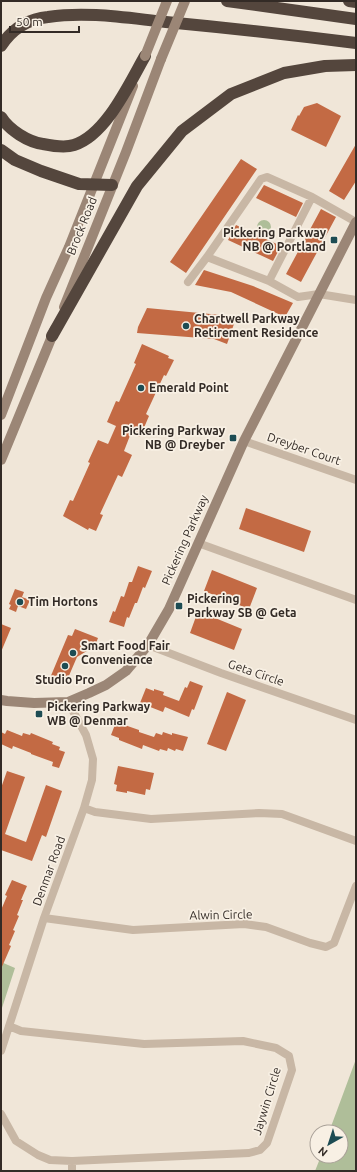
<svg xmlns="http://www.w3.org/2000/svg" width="357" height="1172" font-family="Ubuntu,sans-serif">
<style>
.green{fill:#afbe99}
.building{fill:#c36a44}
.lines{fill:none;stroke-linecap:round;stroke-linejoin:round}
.street{stroke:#c8b7a5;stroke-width:8}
.secondary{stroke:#9b8676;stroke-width:10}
.highway{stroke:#54463d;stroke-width:12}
.secondary-bridge{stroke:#9b8676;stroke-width:10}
.poi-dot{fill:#1d4c53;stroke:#f8f0e4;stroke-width:1.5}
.labels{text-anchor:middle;stroke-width:3.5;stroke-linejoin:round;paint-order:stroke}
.street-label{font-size:12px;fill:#332b26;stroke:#f8f0e4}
.poi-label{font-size:12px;font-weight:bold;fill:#332b26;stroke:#f8f0e4;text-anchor:start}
</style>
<rect width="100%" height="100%" fill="#f0e6d8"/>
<path class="green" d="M257 227a7 7 0 1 1 14 0a7 7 0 1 1-14 0Z
M1,962L15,968L1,1011Z
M356,1059V1171H315L321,1156H341V1132H329Z"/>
<path class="building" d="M317,103L341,116L326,147L291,130L298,115L299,116L304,107Z
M356,144V181L344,200L329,191Z
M241,159L257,169L186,273L170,262Z
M264,185L303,203L296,217L256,198Z
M321,209L336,217L301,282L286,274Z
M236,225L281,246L273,261L228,240Z
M204,270L253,286L293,303L285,317L231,292L195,285Z
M147,308L221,315V320L234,324L227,344L214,339L137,333L138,327Z
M142,344L169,356L168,358L174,360L166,376L164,375L146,414L149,416L140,437L131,433L124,451L132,455L122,477L118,475L100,514L103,515L96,531L89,528L88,530L63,516L70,500L73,501L90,463L88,462L98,440L108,444L109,442L116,426L107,422L116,401L119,402L136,364L134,363Z
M246,508L311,531L304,552L239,529Z
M138,566L152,571L145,588L143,587L137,603H135L129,618L127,617L124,627L109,622L113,611L115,612L121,596L124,597L129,582H132Z
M212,570L257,588L249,609L204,591Z
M15,589L24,592L22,597L30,600L26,609L18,606L16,612L9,609L11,605L9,604Z
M198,611L242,629L234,650L190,633Z
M1,624L11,628L1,652Z
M75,629L98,638L95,646L77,657L68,678L65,676L57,681L50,678L68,635L72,636Z
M190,681L203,686L194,710L192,709L189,717L165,707L163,712L140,703L146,688L154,691V689L164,692L163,695L179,701L185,687L187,688Z
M227,692L246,700L226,751L207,744Z
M116,722L139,730V732L154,737L156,733L162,735L163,732L172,735V733L188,737L183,751L176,749L175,751L168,748L167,751L160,749L159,751L143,745L142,749L119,740V738L111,735Z
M7,730L22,736L23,733L30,735L31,733L53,742L52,744L60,747L59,750L65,752L59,768L52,766L53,762L31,754V753L13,746L12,749L1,744V732L5,734Z
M118,766L154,773L150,790L146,789L145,795L127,791V793L116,791L117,785L114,784Z
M7,771L25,777L5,834L26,842L46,785L62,791L46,837L42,835L32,861L1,850V788Z
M12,880L27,886L21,900H23L17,915L19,916L13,930L15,931L9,945L11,946L1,969V910L7,896L5,895Z"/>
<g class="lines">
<path class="street" d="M312,197L356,222
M207,257L269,281L298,297L319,294L356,300
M188,282L207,257L261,179L267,177L312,197L269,281
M244,441L356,480
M198,543L356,600
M148,645L221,673L356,720
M84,808L95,812L151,819L259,813L282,814L356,841
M44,918L133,930L244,924L266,927L310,943L326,947L334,943L356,886
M1,1051L44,918L84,808L92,780L93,759L86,735L68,702
M1,1114L16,1141L38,1155L50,1160L72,1161L249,1153L260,1150L267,1143L292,1070L289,1056L276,1048L243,1041L144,1044L21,1031L9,1026
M72,1161V1171"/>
<path class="secondary" d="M64,307L126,152L161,59
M1,415L46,298L69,247L133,86
M1,460L55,329
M1,700L7,701L34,703L68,702L89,693L106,685L126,671L148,645L169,609L244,441L356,222"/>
<path class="highway" d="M227,1L356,19
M349,1L356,2
M1,46C12,29 28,19 48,17C87,11 127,18 166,22C229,28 293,35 356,43
M1,117C9,130 28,142 43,144C53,146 65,148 74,145C106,135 129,84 145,56
M1,150L15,160L41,171L79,184L112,185
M52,336L137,186L182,131L231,94L284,73L325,66L356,65"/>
<path class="secondary-bridge" d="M145,56L167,1
M161,59L185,1"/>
</g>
<g class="poi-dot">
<rect x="330" y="236" width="8" height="8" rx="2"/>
<circle cx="186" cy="326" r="4"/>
<circle cx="141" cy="388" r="4"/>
<rect x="229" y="434" width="8" height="8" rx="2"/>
<circle cx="20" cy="602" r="4"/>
<rect x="175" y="602" width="8" height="8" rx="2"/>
<circle cx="73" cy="653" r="4"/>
<circle cx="65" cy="666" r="4"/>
<rect x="35" y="710" width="8" height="8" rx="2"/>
</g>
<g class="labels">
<g class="street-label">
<text transform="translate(82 226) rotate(-68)" y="4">Brock Road</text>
<text transform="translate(304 449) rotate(19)" y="4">Dreyber Court</text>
<text transform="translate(185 540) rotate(-66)" y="4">Pickering Parkway</text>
<text transform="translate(256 673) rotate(19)" y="4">Geta Circle</text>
<text transform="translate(49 871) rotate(-70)" y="4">Denmar Road</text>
<text transform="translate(221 915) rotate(-1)" y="4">Alwin Circle</text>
<text transform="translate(267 1101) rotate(-73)" y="4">Jaywin Circle</text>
</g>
<g class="poi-label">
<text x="326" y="237" text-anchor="end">Pickering Parkway<tspan x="326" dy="14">NB @ Portland</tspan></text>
<text x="194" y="323">Chartwell Parkway<tspan x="194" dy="14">Retirement Residence</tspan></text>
<text x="149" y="392">Emerald Point</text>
<text x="225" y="435" text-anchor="end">Pickering Parkway<tspan x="225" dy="14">NB @ Dreyber</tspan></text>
<text x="187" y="603">Pickering<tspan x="187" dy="14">Parkway SB @ Geta</tspan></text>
<text x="28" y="606">Tim Hortons</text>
<text x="81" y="650">Smart Food Fair<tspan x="81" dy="14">Convenience</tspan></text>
<text x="65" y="684" text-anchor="middle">Studio Pro</text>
<text x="47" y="711">Pickering Parkway<tspan x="47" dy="14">WB @ Denmar</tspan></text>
</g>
</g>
<rect width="357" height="1172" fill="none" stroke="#332b26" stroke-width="4"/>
<g transform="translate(329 1144) rotate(219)"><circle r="19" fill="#f8f0e4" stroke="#a9a198"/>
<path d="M0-3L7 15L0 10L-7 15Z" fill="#1d4c53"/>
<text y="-6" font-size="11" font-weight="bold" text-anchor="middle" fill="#332b26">N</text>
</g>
<path d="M10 26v6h69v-6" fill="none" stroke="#332b26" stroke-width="2"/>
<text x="16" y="26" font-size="12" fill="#332b26" stroke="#f8f0e4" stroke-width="3" paint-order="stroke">50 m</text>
</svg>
